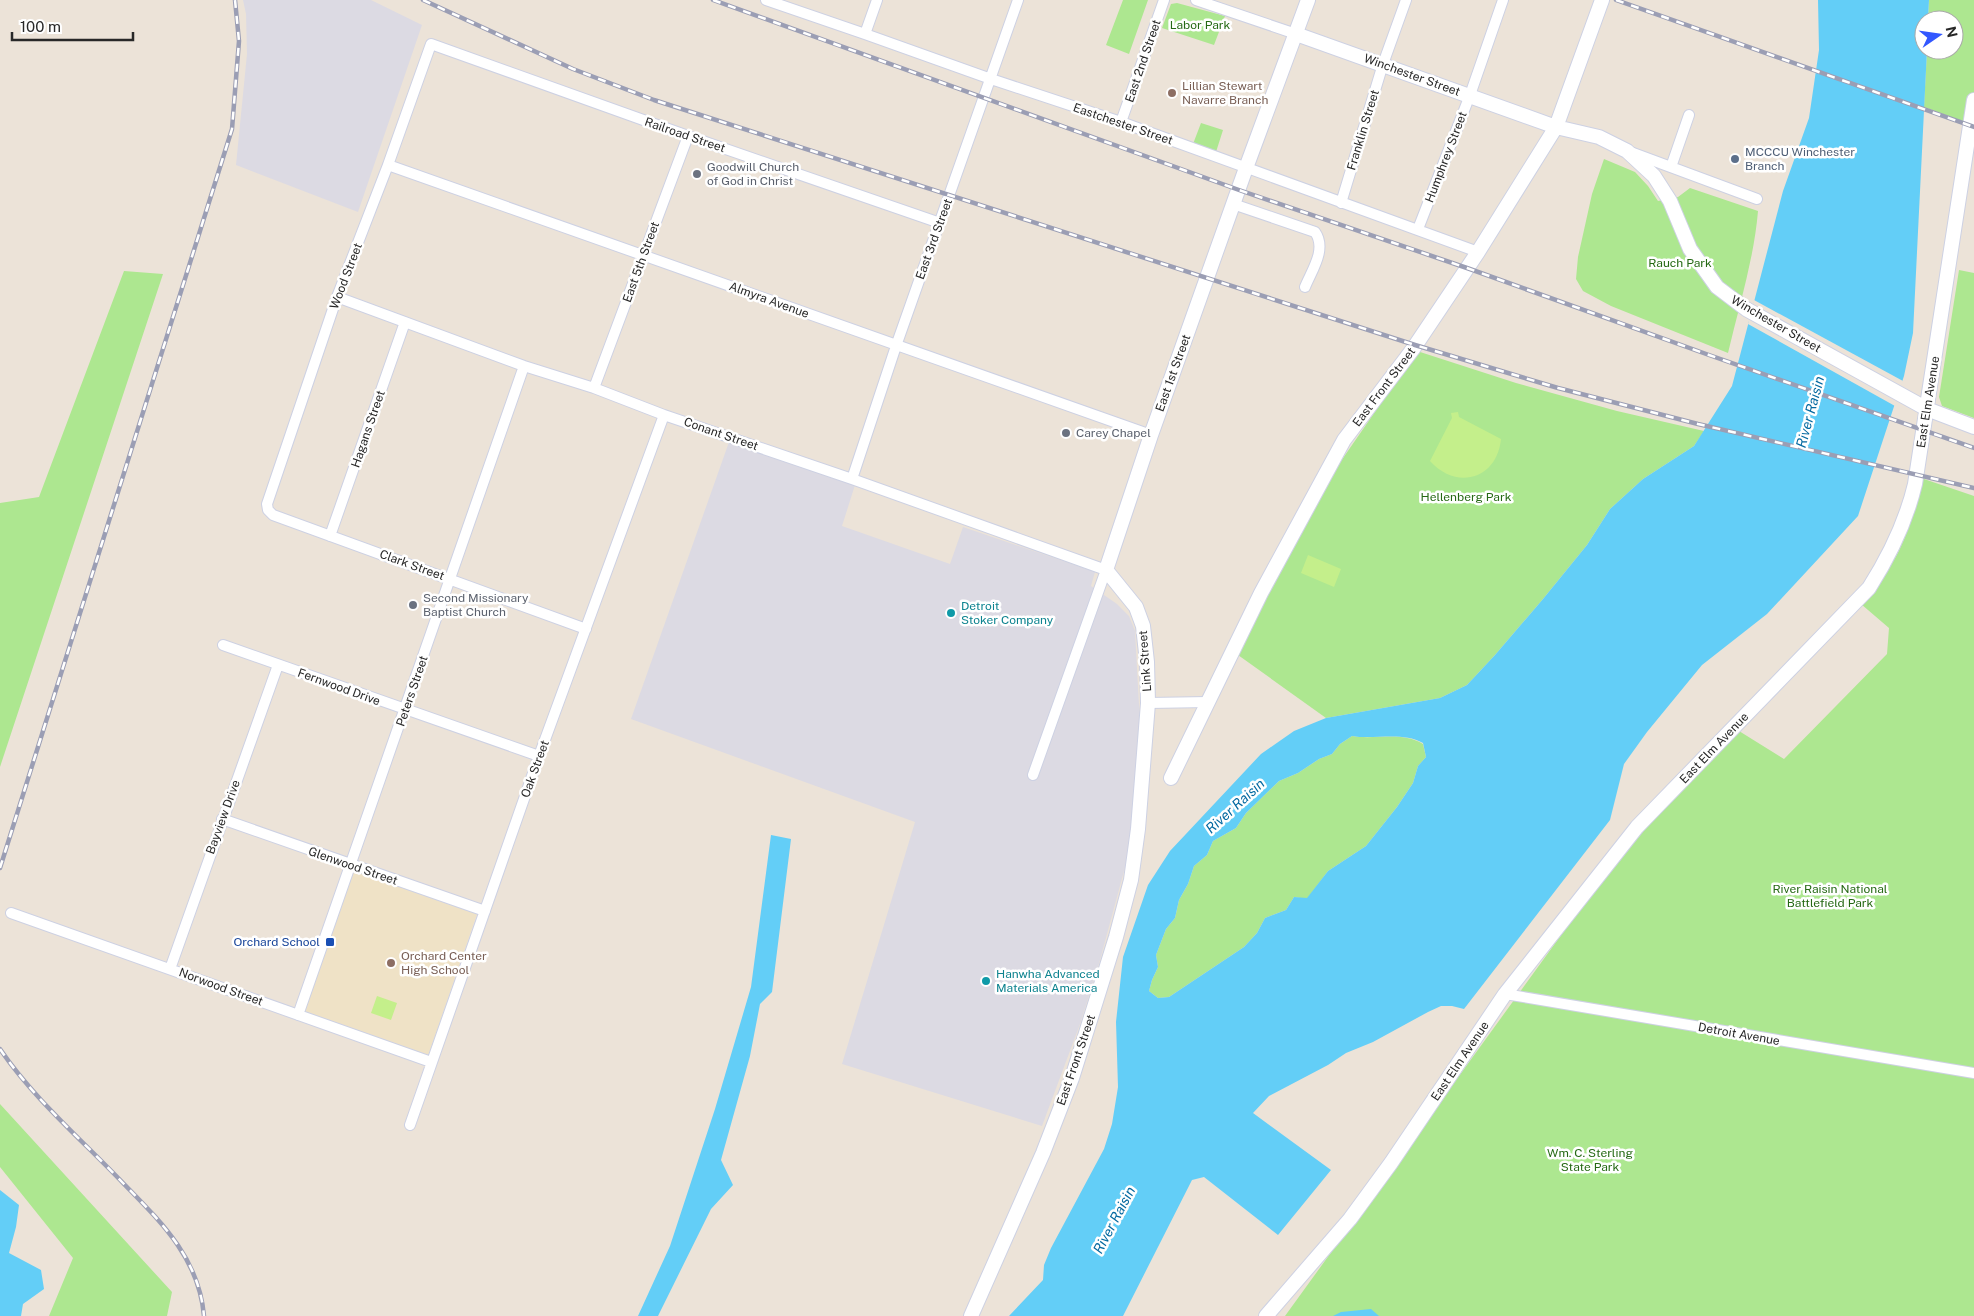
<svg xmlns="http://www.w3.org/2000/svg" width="1974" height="1316" font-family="'Public Sans',sans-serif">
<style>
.industrial{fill:#dcdae3}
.education{fill:#efe2c6}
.green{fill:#ade790}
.pitch{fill:#c4ef8b}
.water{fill:#63cef7;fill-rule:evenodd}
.pier{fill:#ece3d8}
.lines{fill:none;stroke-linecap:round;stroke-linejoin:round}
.street-casing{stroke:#cdd1e3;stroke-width:12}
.secondary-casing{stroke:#cdd1e3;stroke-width:16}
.street{stroke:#fff;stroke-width:10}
.secondary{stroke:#fff;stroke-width:14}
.rail-casing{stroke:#9b9eb4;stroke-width:4.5}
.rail{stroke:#fff;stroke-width:2.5;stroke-dasharray:8;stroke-linecap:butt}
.education-dot{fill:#8d6e63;stroke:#fff;stroke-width:2}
.service-dot{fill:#5c6f8a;stroke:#fff;stroke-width:2}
.worship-dot{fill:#6b7280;stroke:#fff;stroke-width:2}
.culture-dot{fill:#0f9aa8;stroke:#fff;stroke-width:2}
.transit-dot{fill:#1a4fb4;stroke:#fff;stroke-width:2}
.labels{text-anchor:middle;stroke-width:5;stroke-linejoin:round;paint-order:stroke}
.park-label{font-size:12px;fill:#256914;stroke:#fff}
.street-label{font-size:12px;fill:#282828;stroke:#fff}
.education-label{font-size:12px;fill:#785e54;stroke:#fff;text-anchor:start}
.service-label{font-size:12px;fill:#4e5e75;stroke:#fff;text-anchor:start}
.worship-label{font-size:12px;fill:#5b616d;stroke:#fff;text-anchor:start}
.culture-label{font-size:12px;fill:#0d838f;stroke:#fff;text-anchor:start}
.transit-label{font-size:12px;fill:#164399;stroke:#fff;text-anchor:end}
.water-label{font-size:14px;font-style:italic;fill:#0469a0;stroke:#fff}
</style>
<rect width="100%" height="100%" fill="#ece3d8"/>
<path class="industrial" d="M243,0H371L422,25L358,212L236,165L247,54L246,14Z
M729,442L855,485L842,526L950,564L963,527L1095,572L1091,586L1117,604L1129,616L1135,631L1140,724L1131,845L1100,960L1080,1024L1042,1126L842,1064L915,822L631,719Z"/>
<path class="education" d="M354,871L477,914L428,1056L303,1012Z"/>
<path class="green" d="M1123,0H1148L1129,54L1106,45Z
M1929,0H1974V98L1970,124L1924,107L1927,50H1954V20H1928Z
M1177,3L1225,16L1214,45L1162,28L1171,4Z
M1201,123L1223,130L1216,152L1193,144Z
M1604,159L1635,172L1648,186L1658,201L1678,197L1690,188L1758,211C1754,259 1739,306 1728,353L1611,306L1583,291L1576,279L1578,257L1592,194Z
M1959,270L1974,273V418L1942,406L1939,397Z
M124,271L163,274L0,767V503L39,497Z
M1417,351L1516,383L1617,411L1704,431L1694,446L1643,479L1610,509L1587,545L1543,599L1495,655L1467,685L1440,698L1326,718L1238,655L1266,594L1341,461Z
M1921,478L1974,496V1316H1285L1617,858L1739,731L1784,759L1887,654L1889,628L1861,604C1897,567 1912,528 1921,478Z
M1352,736C1374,740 1402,731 1423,744L1426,757L1418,766L1413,783L1397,807L1366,846L1328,871L1307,899L1294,897L1286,910L1265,918L1257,933L1244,947L1169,997L1158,998L1149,991L1152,980L1158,967L1156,955L1166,929L1175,918L1179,900L1188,884L1194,866L1207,855L1213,841L1236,828L1246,813L1279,781L1298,773L1319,759L1332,754L1340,744Z
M0,1104L172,1292L167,1316H49L73,1258L0,1167Z"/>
<path class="pitch" d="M1458,412L1459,417L1501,439C1497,479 1457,491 1430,461L1452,418L1451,413Z
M1308,555L1341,569L1334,587L1301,573Z
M377,996L397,1003L391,1020L371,1013Z"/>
<path class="water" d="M1818,0H1929L1928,20H1924V50H1927L1913,333L1904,376L1858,516L1767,614L1702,665L1647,732L1624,764L1610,820L1464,1009L1452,1006H1441L1428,1012L1373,1042L1346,1053L1328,1065L1269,1096L1253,1113L1331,1170L1278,1235L1204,1177L1192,1180L1123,1316H1009L1043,1280L1044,1265L1051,1248L1104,1149L1112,1124L1118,1087L1116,1022L1123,957L1148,885L1170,851L1261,754L1294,731L1326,718L1440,698L1467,685L1495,655L1543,599L1587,545L1610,509L1643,479L1694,446L1732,386L1783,191L1809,118L1819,50ZM1352,736C1374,740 1402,731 1423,743L1426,757L1418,766L1413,783L1397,807L1366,846L1328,871L1307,898L1294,897L1286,910L1265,918L1257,933L1244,947L1169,997L1158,998L1149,991L1152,980L1158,967L1156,955L1166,929L1175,918L1179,900L1188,884L1194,866L1207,855L1213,841L1236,828L1246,813L1279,781L1298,773L1319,759L1332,754L1340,744Z
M771,835L791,839L772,992L760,1004L750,1056L721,1160L733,1185L711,1209L658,1316H638L670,1246L715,1109L751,987Z
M0,1190L19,1205L16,1227L9,1253L41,1270L44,1289L23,1304L21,1316H0Z
M1371,1309L1379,1316H1333L1341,1312Z"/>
<path class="pier" d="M1754,300L1903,381L1895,406L1748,324Z"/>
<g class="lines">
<defs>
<path id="street" d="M766,0L865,34L991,79L1121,122L1478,252
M1196,0L1296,34
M865,34L877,0
M1121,122L1164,0
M1633,153L1757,199
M388,165L1151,435
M1671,167L1689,115
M1341,203L1383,64L1406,0
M1233,204L1315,232C1327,249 1312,270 1305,287
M1418,229L1470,95L1503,0
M337,297L524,366L594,388L664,415L852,479L1106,570L1033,775
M594,388L688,136
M852,479L896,346L1018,0
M330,536L405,322
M586,629L273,515L268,510L267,504L337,297L388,165L431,44L688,136L940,223
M223,645L539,756
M1148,703L1209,702
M222,819L485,911
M11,913L431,1062
M170,969L278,665
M1505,994L1974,1073
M298,1015L524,366
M410,1125L539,756L664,415"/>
<path id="secondary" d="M1296,34L1556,127L1599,137L1627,151L1654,176L1670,201L1690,249L1717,287L1746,309L1927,409L1974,427
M1171,778L1261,593L1344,440L1413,349L1478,252L1556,127L1602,0
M971,1316L1043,1153L1072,1078L1116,937L1131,880L1138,829L1148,703L1147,662L1143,626L1136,607L1106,570L1151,435L1246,168L1308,0
M1266,1316L1350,1219L1391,1163L1505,994L1637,827L1869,588C1890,555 1906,522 1915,484L1974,100"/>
</defs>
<use href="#street" class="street-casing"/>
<use href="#secondary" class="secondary-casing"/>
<use href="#street" class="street"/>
<use href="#secondary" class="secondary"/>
<defs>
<path id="rail" d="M423,0L573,69L654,100L1415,345L1558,388L1698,424L1974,488
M713,0L1239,190L1467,268L1709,355L1974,448
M1616,0L1974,127
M0,868L232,129L239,41L235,0
M0,1049C34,1099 81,1139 123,1183C161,1222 199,1258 204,1316"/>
</defs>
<use href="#rail" class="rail-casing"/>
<use href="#rail" class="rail"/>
</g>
<g class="education-dot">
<circle cx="1172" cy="93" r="5"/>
<circle cx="391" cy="963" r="5"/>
</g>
<circle class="service-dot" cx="1735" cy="159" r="5"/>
<g class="worship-dot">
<circle cx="697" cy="174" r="5"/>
<circle cx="1066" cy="433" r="5"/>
<circle cx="413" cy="605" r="5"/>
</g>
<g class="culture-dot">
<circle cx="951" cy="613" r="5"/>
<circle cx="986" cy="981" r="5"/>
</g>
<rect class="transit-dot" x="325" y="937" width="10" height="10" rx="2.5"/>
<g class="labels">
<g class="park-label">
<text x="1200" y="29">Labor Park</text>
<text x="1680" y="267">Rauch Park</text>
<text x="1466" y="501">Hellenberg Park</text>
<text x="1830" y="893">River Raisin National<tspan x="1830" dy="14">Battlefield Park</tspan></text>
<text x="1590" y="1157">Wm. C. Sterling<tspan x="1590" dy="14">State Park</tspan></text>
</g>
<g class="street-label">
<text transform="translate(1143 61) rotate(-71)" y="4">East 2nd Street</text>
<text transform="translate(1412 75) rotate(20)" y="4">Winchester Street</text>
<text transform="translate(1123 124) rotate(19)" y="4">Eastchester Street</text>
<text transform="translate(1363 130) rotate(-73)" y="4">Franklin Street</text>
<text transform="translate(685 135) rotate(19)" y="4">Railroad Street</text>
<text transform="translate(1446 157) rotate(-69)" y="4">Humphrey Street</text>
<text transform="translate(934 239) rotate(-70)" y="4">East 3rd Street</text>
<text transform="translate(641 262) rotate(-70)" y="4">East 5th Street</text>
<text transform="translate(346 276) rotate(-69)" y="4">Wood Street</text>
<text transform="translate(769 300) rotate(20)" y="4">Almyra Avenue</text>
<text transform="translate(1776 324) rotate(30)" y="4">Winchester Street</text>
<text transform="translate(1173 373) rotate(-70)" y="4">East 1st Street</text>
<text transform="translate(1384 387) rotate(-53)" y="4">East Front Street</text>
<text transform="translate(1928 402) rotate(-81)" y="4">East Elm Avenue</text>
<text transform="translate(368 429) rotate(-71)" y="4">Hagans Street</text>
<text transform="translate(721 434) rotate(19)" y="4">Conant Street</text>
<text transform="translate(412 565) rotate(20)" y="4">Clark Street</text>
<text transform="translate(1145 661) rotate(-94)" y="4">Link Street</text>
<text transform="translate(339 687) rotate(20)" y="4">Fernwood Drive</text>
<text transform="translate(412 691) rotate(-71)" y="4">Peters Street</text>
<text transform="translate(1714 748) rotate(-46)" y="4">East Elm Avenue</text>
<text transform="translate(535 769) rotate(-70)" y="4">Oak Street</text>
<text transform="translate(223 817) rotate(-70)" y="4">Bayview Drive</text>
<text transform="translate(353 866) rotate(19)" y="4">Glenwood Street</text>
<text transform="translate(221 987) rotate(20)" y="4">Norwood Street</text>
<text transform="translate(1739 1034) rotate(10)" y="4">Detroit Avenue</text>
<text transform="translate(1076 1060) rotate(-71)" y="4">East Front Street</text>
<text transform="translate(1460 1061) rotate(-56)" y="4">East Elm Avenue</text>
</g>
<g class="education-label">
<text x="1182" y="90">Lillian Stewart<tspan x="1182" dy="14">Navarre Branch</tspan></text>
<text x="401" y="960">Orchard Center<tspan x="401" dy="14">High School</tspan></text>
</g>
<g class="service-label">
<text x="1745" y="156">MCCCU Winchester<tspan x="1745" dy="14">Branch</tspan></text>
</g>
<g class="worship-label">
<text x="707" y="171">Goodwill Church<tspan x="707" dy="14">of God in Christ</tspan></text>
<text x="1076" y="437">Carey Chapel</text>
<text x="423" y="602">Second Missionary<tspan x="423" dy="14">Baptist Church</tspan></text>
</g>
<g class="culture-label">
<text x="961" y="610">Detroit<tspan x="961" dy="14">Stoker Company</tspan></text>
<text x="996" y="978">Hanwha Advanced<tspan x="996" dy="14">Materials America</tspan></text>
</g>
<g class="transit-label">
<text x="320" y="946">Orchard School</text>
</g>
<g class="water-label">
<text transform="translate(1810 412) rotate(-75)" y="5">River Raisin</text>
<text transform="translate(1235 806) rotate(-42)" y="5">River Raisin</text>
<text transform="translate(1114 1220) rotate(-62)" y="5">River Raisin</text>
</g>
</g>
<g transform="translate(1939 35) rotate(77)"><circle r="24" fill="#ffffff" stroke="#a9a9a9"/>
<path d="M0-4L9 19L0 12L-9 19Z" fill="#3257ff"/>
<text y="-8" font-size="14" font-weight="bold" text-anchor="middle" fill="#282828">N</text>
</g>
<path d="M12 32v8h121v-8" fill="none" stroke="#282828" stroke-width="2.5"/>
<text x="20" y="32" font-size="15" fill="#282828" stroke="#ffffff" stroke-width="4" paint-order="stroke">100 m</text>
</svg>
